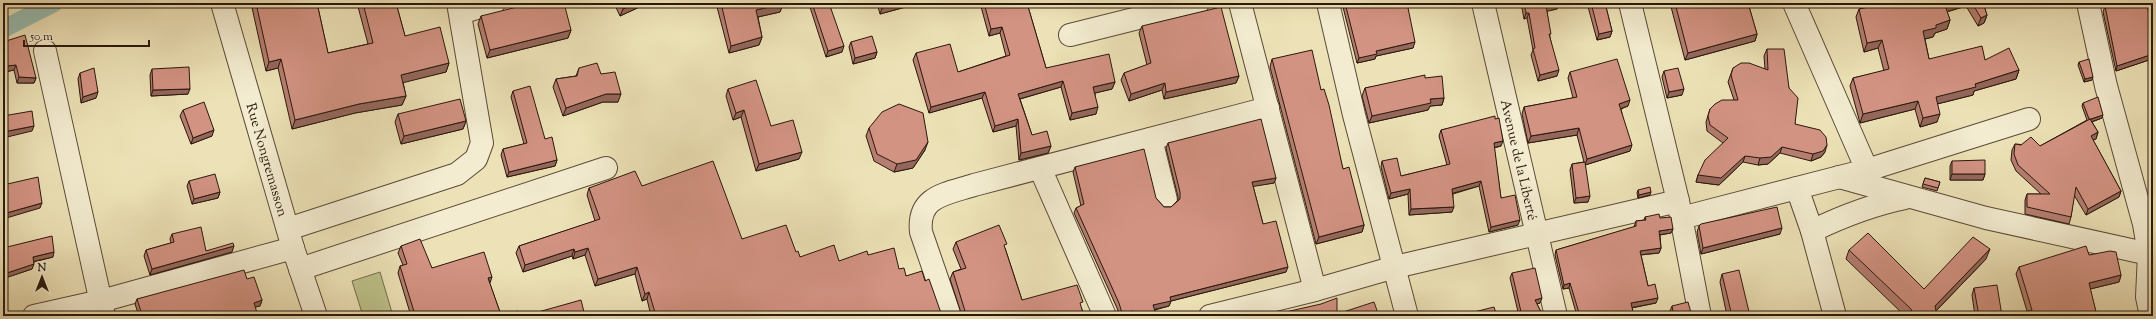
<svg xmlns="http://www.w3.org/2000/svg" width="2156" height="319" font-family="'Sorts Mill Goudy',serif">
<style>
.green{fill:#bdc28b;stroke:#746d4c}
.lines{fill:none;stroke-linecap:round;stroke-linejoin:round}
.canal{stroke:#99bdb0;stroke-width:18}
.minor-casing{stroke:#5b4a37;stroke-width:24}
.minor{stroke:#f3ecd0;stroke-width:22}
.wall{fill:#b57e71;stroke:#2a180c}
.shaded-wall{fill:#94675c;stroke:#2a180c}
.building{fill:#d39383;stroke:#2a180c}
.labels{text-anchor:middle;stroke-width:3;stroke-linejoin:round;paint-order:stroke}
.street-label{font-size:14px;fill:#2a180c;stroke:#f3ecd0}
</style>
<rect width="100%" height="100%" fill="#ede2b7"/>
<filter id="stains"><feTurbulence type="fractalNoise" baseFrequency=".005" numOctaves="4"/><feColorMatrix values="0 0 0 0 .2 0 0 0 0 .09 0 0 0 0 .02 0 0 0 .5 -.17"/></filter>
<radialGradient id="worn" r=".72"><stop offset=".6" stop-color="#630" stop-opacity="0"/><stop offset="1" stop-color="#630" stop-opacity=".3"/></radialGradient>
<path class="green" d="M380,272L393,316H363L352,281Z"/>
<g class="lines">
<path class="canal" d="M3,29L54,3"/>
<defs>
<g id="minor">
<path id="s1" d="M222,3L293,248L316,316"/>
<path d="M1240,3L1315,290"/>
<path d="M1328,3L1354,115L1407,316"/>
<path id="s2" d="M1483,3L1556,316"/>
<path d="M1630,3L1678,201L1700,316"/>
<path d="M1794,3L1867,170"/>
<path d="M2088,3L2106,86L2144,224L2149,254L2147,297L2151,316"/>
<path d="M460,13L494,3"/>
<path d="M1070,35L1198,3"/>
<path d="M45,51L104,316"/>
<path d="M1151,139L1166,200"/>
<path d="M1040,168L1105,316"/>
<path d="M1839,177L1986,218L2149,254"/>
<path d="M1797,188L1812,231L1835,316"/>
<path d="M1681,218L1867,170L2029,119"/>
<path d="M288,229L457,174L476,159L482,143L458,3"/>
<path d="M1812,231C1843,216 1871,205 1905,198"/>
<path d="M300,269L606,168"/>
<path d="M34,316L101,301L293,248"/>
<path d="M950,316L921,232C917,196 946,194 974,185L1268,108"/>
<path d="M1210,316L1315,290L1395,267L1678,201"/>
</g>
</defs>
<use href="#minor" class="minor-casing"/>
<use href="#minor" class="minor"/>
</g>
<path class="wall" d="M251,3H317L328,53L368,44L357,3H396L405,36L449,63L446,72L403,82L406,96L402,105L355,113L292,129L278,68L266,71Z
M614,3H648L620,16Z
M716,3H783L780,12L758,17L762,37L759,45L729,53Z
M809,3H829L842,52L826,57L809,4Z
M877,3H914L913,5L880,14Z
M980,3H1027L1046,68L1115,82L1112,89L1095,93L1096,114L1070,120L1061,87L1020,99L1032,135L1051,146L1048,153L1019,160L1016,126L993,132L982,98L929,113L913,60L916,53L958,72L1006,56L1000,33L989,36Z
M1342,3H1407L1413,48L1376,56L1375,59L1357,63Z
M1521,3H1559L1557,9L1547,11L1550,37L1557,76L1538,81L1531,55L1533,50L1527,18L1524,19Z
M1587,3H1605L1612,31L1610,37L1597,40Z
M1670,3H1748L1757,34L1755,41L1685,60Z
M1887,3H1983L1987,15L1984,23L1978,26L1966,6L1947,12L1950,20L1947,29L1935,33L1933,37L1925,39L1929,59L1985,60L2019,70L2016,79L1974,91L1973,95L1937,104V122L1920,127L1915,109L1860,123L1850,86L1853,78L1884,71L1878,48L1864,52L1856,17L1859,9Z
M2105,6L2153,26V65L2151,60L2152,59L2116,71L2103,12Z
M481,16L571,30L568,38L487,58L478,24Z
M1142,26L1239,76L1236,83L1164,99L1162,90L1129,101L1121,80L1124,73L1147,65L1139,33Z
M3,42L36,78L34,83H17L14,70L5,72L3,65Z
M851,42L877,52L875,58L853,64L849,47Z
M1767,49L1789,88L1795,124L1825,152L1821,157L1811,161L1780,153L1768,164L1758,165L1743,162L1719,185L1696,182L1698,175L1723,143L1707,131L1706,122L1710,109L1734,100L1728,82L1733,68L1765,69L1764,56Z
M1272,59L1321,90L1343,169L1364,225L1362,232L1316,244L1270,67Z
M2079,62L2092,80L2084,82L2078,65Z
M579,68L601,74L618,102H603L563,116L553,87L556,79L576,76Z
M152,69L188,94L151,96L150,75Z
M1664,71L1682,95L1667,98L1662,77Z
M1570,72L1628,106L1621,109L1630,151L1585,165L1588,202L1574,203L1570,170L1572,164L1584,162L1577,135L1528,143L1522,114L1524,107L1573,98L1568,78Z
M80,73L96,98L81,103L78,79Z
M1425,78L1444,98L1442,105L1430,106L1428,110L1369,123L1362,96L1365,88Z
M728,89L771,126L799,159L756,171L741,117L733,120L726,96Z
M513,91L545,139L557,160L555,166L507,177L501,155L503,149L524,144L511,97Z
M2083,103L2102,118L2092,122L2098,132L2096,139L2093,140L2121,191L2119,197L2086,215L2074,195L2071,217L2069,224L2025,214V200L2027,194H2041L2016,171L2011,160L2012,150L2015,144L2040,146L2087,120L2082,106Z
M183,110L212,136L191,144L180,116Z
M398,114L466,121L463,129L401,144L395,122Z
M1495,119L1501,146L1494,148L1501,198L1518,225L1489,232L1479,186L1453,194L1452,212L1409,215L1408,194L1389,199L1381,167L1382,161L1401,176L1447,165L1439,136L1441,130Z
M869,128L925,150L913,168L894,172L874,161L866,136Z
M1168,143L1276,178L1274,183L1253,186L1263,224L1286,272L1171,301L1169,306L1155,310V311L1153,316H1120L1117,308L1074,213L1076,208L1081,206L1073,172L1075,167L1156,198L1164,207H1171L1178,200V197L1166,148Z
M1952,161L1985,174L1983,180H1950V166Z
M1925,178L1940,182L1937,191L1922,187Z
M189,181L220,192L218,198L192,204L187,186Z
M642,186L742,239L796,252L800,257L839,261L868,255L899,269L906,276L925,281L941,313L943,316H651L647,299L642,301L635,274L595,286L585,255L573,259L572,256L523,272L516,253L519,246L595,221L587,195L589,188Z
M1638,190L1650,195L1638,198L1637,193Z
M1645,217L1660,218L1673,229L1671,233L1660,235L1661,248L1659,253L1641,255L1648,286L1656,303L1632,308L1634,316H1577L1569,288L1563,289L1555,255L1556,250L1634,227L1636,221L1644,220Z
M1699,226L1780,234L1701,254L1697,232Z
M172,234L206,251L232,252L150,275L144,256L146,250L171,243L170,239Z
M956,242L1005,248L1022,300L1081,307L1084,316H962L950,279L953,272L961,269L953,249Z
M401,246L432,268L490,284L501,315L411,316L398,273L400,266L403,265L398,253Z
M3,248L53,257L34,262L32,269L5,278L3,270Z
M1849,250L1924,289L1986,259L1936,311L1937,316H1905L1846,259Z
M2089,255L2121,275L2119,282L2090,289L2097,316L2027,311L2016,274L2019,267Z
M1512,273L1540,303L1537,304L1543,316H1519L1510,278Z
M1722,274L1750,316H1727L1720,282Z
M247,279L262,300L260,306L255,307L139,316L135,304L137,299Z
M1974,288L2002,316H1975L1972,295Z
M1672,306L1692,316H1671L1670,311Z"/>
<path class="shaded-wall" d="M635,3H648L620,16L623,9Z
M902,3H914L913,5L880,14L882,8Z
M1559,3L1557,9L1544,12L1546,6Z
M1951,3H1967L1966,6L1942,13L1945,5Z
M783,4L780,12L753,18L756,10Z
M1526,13H1529L1527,18L1524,19Z
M1987,15L1984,23L1978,26L1981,18Z
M1950,20L1947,29L1935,33L1933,37L1920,40L1923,31L1936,25Z
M1002,27L1000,33L989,36L991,29Z
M571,30L568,38L487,58L490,50Z
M1612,31L1610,37L1597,40L1599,34Z
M1757,34L1755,41L1685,60L1688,53Z
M762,37L759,45L729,53L731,46Z
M1882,40L1878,48L1864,52L1867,43Z
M1415,42L1413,48L1376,56L1375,59L1357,63L1359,58L1376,51Z
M844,46L842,52L826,57L828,51Z
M877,52L875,58L853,64L855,58Z
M2153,54L2152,59L2116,71L2117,66Z
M281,59L278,68L266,71L269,62Z
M449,63L446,72L398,84L401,75Z
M16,65L14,70L5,72L7,66Z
M1559,70L1557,76L1538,81L1540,75Z
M2019,70L2016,79L1974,91L1973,95L1933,105L1936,97L1975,84Z
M1239,76L1236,83L1164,99L1166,92Z
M19,77L36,78L34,83H17Z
M2093,77L2092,80L2084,82L2085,79Z
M1063,81L1061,87L1016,100L1018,94Z
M1115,82L1112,89L1091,94L1093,87Z
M1165,83L1162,90L1129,101L1131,94Z
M190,89L188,94L151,96L153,90Z
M1684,89L1682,95L1667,98L1669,92Z
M98,92L96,98L81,103L83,97Z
M985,92L982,98L929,113L931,107Z
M606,94H621L618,102H603L563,116L566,108Z
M406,96L402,105L355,113L292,129L295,120L359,104Z
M1444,98L1442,105L1430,106L1428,110L1369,123L1372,116L1430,99Z
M1630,100L1628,106L1617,110L1619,104Z
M1918,101L1915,109L1860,123L1863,114Z
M1098,107L1096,114L1070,120L1072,113Z
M744,110L741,117L733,120L736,113Z
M1940,114L1937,122L1920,127L1923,118Z
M2103,115L2102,118L2088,123L2089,120Z
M1018,119L1016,126L993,132L995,126Z
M466,121L463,129L401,144L404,136Z
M34,126L32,131L3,138V132Z
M1579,128L1577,135L1528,143L1531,136Z
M214,130L212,136L191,144L193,138Z
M2098,132L2096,139L2088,142L2091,136Z
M1503,141L1501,146L1492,148L1494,143Z
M928,142L925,150L913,168L894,172L897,164Z
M1632,145L1630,151L1585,165L1587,159Z
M1827,145L1825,152L1821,157L1811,161L1813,154Z
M1051,146L1048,153L1019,160L1021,153Z
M1782,147L1780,153L1768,164L1758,165L1760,158Z
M802,152L799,159L756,171L759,164Z
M1745,156L1743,162L1719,185L1696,182L1698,175Z
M557,160L555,166L507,177L509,172Z
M6,173L4,179H3V174Z
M1952,174H1985L1983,180H1950Z
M1276,178L1274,183L1250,187L1252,182Z
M1481,181L1479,186L1450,194L1452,189Z
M1410,189L1408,194L1389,199L1391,193Z
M2121,191L2119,197L2086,215L2088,209Z
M220,192L218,198L192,204L194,199Z
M1651,192L1650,195L1638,198L1639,195Z
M1590,196L1588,202L1574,203L1576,198Z
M42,203L40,208L3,219V214Z
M1454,207L1452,212L1409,215L1411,209Z
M1520,220L1518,225L1489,232L1491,227Z
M1364,225L1362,232L1316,244L1319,237Z
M1782,228L1780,234L1701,254L1703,248Z
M1673,229L1671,233L1658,235L1659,231Z
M234,246L232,252L150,275L152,269Z
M588,248L585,255L573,259L575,252Z
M1661,248L1659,253L1638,255L1640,251Z
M574,249L572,256L523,272L525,265Z
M1990,249L1986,259L1931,316L1935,306Z
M54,252L53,257L31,262L33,257Z
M34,264L32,269L5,278L7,273Z
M637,267L635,274L595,286L598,279Z
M1288,267L1286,272L1171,301L1169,306L1152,310L1153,305L1170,297Z
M2121,275L2119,282L2086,290L2089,283Z
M492,277L490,283L488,278Z
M1570,283L1569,288L1563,289L1564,285Z
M649,292L647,299L642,301L645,294Z
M1542,298L1540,303L1534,305L1535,300Z
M1658,298L1656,303L1629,308L1631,303Z
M262,300L260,306L252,308L254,303Z
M1133,311L1131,316H1121L1122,313Z
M1155,311L1153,316H1138Z"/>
<path class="building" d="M256,3H317L328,53L373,43L363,3H396L405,36L440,27L449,63L401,75L406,96L359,104L295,120L281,59L269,62Z
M533,3H564L571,30L490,50L481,16Z
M621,3H635L623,9Z
M721,3H783V4L756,10L762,37L731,46Z
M812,3H829L844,46L828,51Z
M880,3H902L882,8Z
M984,3H1027L1046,68L1109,54L1115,82L1093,87L1098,107L1072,113L1063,81L1018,94L1032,135L1047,131L1051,146L1021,153L1018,119L995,126L985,92L931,107L916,53L950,44L958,72L1010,55L1002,27L991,29Z
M1345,3H1407L1415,42L1376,51L1377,54L1359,58Z
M1524,3H1559L1546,6L1551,34H1549L1559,70L1540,75L1533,49L1535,48L1529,13H1526Z
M1591,3H1605L1612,31L1599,34Z
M1675,3H1748L1757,34L1688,53Z
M1887,3H1951L1945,5L1950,20L1936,25V28L1923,31L1929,59L1982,46L1985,60L2009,48L2019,70L1975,84L1976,87L1936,97L1940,114L1923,118L1918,101L1863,114L1853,78L1889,69L1882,40L1867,43L1859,9Z
M1972,3H1983L1987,15L1981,18Z
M2114,3H2146L2153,26V54L2117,66L2105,6Z
M1221,7L1239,76L1166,92L1165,83L1131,94L1124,73L1151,63L1142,26Z
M25,35L36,78L19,77L16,65L7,66L3,52V42Z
M872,36L877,52L855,58L851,42Z
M1767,49H1784L1789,88L1798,98L1795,124L1820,130L1826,137L1827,145L1823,151L1813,154L1782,147L1771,157L1760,158L1745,156L1721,178L1698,175L1705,160L1728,138L1710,125L1708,116L1710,109L1715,104L1722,100H1738L1731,75L1733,68L1741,63H1749L1768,70Z
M1312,50L1321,90L1324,89L1329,105L1343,169L1349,167L1364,225L1319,237L1272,59Z
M1617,59L1630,100L1619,104L1632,145L1587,159L1579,128L1531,136L1524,107L1577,97L1570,72Z
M2089,59L2093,77L2085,79L2079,62Z
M597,63L601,74L615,72L621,94H606L566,108L556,79L577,76L579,68Z
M189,67L190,89L153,90L152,69Z
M94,68L98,92L83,97L80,73Z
M1678,68L1684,89L1669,92L1664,71Z
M1425,75V78L1442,76L1444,98L1430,99L1431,103L1372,116L1365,88Z
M756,80L771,126L793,120L802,152L759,164L744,110L736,113L728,89Z
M530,86L545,139L552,137L557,160L509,172L503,149L527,143L513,91Z
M2098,97L2103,115L2091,119H2089L2083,103Z
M460,99L466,121L404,136L398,114Z
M204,102L214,130L193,138L183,110Z
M899,104L923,113L928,142L916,160L897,164L877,154L869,128L882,112Z
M32,111L34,126L3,132V116Z
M1495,116V119L1499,118L1503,141L1494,143L1501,198L1515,195L1520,220L1491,227L1481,181L1452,189L1454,207L1411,209L1410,189L1391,193L1382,161L1397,158L1401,176L1450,164L1441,130Z
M1261,119L1276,178L1252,182L1263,224L1276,221L1288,267L1170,297L1171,301L1153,305L1155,311L1138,316H1134L1133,311L1122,313L1119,303L1076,208L1084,204L1075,167L1144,149L1156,198L1164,207H1171L1180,199V192L1168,143Z
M2090,119L2098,132L2091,136L2121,191L2088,209L2076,187L2071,217L2027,207V194H2050L2018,165L2014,154L2015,144L2021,145L2031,137L2040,146Z
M3,152L6,173L3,174Z
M1985,160V174H1952V161Z
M713,161L742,239L786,225L796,252L798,251L800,257L834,245L839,261L867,251L868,255L894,248L899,269L904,268L906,276L922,271L925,281L929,279L941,313L943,316H656L649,292L645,294L637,267L598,279L588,248L575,252L574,249L525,265L519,246L600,219L589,188L635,171L642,186Z
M1585,162L1590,196L1576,198L1572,164Z
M215,174L220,192L194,199L189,181Z
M38,177L42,203L3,214V185Z
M1925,178L1940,182L1938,188L1923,184Z
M1650,187L1651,192L1639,195L1638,190Z
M1777,207L1782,228L1703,248L1699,226L1701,224Z
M1659,214L1660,218L1671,217L1673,229L1659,231L1661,248L1640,251L1648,286L1655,284L1658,298L1631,303L1634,316H1580L1570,283L1564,285L1556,250L1636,226V221L1646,220L1645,217Z
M999,225L1007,244L1004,245L1022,300L1077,285L1083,302L1080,303L1084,316H962L965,311L953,272L966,268L956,242Z
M201,227L206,251L233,243L234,246L152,269L146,250L174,242L172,234Z
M1868,233L1924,289L1973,237L1990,249L1935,306L1937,316H1913L1911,309L1849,250Z
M52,236L54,252L33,257L34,264L7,273L3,258V248Z
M420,239L432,268L484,252L492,277L488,278L501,315L518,311L519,316H411L415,315L400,266L407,264L401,246Z
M2086,246L2089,255L2110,251L2116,252L2121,275L2089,283L2097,316H2010L2032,310L2019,267Z
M1535,268L1542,298L1535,300L1543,316H1522L1512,273Z
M244,270L247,279L254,277L262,300L254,303L258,316H139L142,315L137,299Z
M1739,270L1750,316H1732L1722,274Z
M1997,285L2002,316H1979L1974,288Z
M1337,298V314L1374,302L1379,316H1268L1321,304Z
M581,300L585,316H524Z
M1688,302L1692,316H1674L1672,306Z
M1494,307L1497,316H1458Z"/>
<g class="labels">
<g class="street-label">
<text dy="5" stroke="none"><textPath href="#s2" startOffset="161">Avenue de la Liberté</textPath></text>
<text dy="5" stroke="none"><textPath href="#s1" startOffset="163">Rue Nongremasson</textPath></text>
</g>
</g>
<rect width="2156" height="319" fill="none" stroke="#ede2b7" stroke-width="16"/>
<rect x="4" y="4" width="2148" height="311" fill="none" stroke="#2a180c" stroke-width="2"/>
<rect x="8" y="8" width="2140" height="303" fill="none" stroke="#2a180c"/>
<g transform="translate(42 277)" stroke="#f3ecd0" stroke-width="3" paint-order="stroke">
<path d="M0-3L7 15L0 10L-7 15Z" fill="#2a180c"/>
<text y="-6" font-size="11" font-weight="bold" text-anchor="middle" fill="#2a180c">N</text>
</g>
<path d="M24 40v6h125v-6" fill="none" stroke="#2a180c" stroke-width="2"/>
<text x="30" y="40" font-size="12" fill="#2a180c" stroke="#f3ecd0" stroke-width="3" paint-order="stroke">50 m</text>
<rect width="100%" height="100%" filter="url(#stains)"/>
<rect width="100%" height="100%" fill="url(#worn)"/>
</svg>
